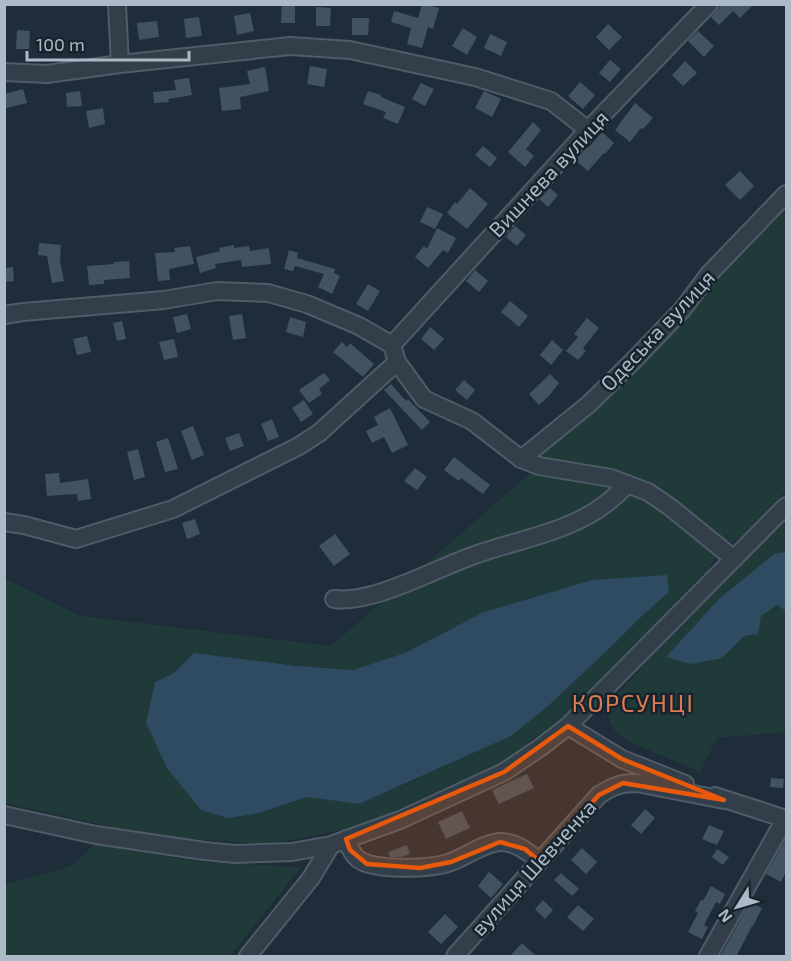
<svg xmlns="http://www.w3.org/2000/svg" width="791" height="961" font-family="'Exo 2',sans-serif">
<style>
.green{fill:#203a39;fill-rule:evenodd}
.water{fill:#2f4b62}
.building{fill:#415361}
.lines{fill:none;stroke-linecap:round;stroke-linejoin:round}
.minor-casing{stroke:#4f5c67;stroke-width:20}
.minor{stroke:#323e49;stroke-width:16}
.marked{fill:#e8590c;fill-opacity:0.2;stroke:#e8590c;stroke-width:4.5;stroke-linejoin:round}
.labels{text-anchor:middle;stroke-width:5;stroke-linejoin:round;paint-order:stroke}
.street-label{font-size:21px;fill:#acb9c6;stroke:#17232d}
.quarter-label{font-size:24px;letter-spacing:1.5px;fill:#dc7b51;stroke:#17232d}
</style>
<rect width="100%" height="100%" fill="#1e2d39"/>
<path class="green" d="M786,194V491L740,538L721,547L709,569L563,717L501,763L358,827L269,844L157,837L5,803L4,578L81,616L331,646L539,466L534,450ZM592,580L644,614L612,646L547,707L511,736L405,784L359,804L307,797L256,814L228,818L201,810L146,723L155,682L174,673L194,653L297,666L353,670L405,653L484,612Z
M786,519V732L717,738L700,772L630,742L616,732L610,723L606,710L617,695L690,612Z
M94,845L202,862L301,867L230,956H5V884L63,869L75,863Z"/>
<path class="water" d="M786,552V611L777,605L761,616L758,634L744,636L722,658L691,664L666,657L719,599L774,554Z
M667,575L669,592L644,614L612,646L547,707L511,736L359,804L307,797L256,814L228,818L201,810L167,768L146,723L155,682L174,673L194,653L297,666L353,670L405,653L484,612L592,580Z"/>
<path class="building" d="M282,4H295V23H281Z
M422,4L439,8L433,29L428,27L422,48L407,44L411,28L391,22L394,11L418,18Z
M722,4H754L740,18L733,11L719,25L711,17Z
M316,7L331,8L330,26H316Z
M250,13L254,31L237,35L234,16Z
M199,17L202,36L186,38L184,19Z
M352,18H369L368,35H352Z
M157,21L159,37L139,40L137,23Z
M608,24L622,37L609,50L596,37Z
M463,28L477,37L467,55L452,46Z
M17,30L30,31L29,49H16Z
M698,31L714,46L704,57L688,41Z
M490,34L507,42L501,56L484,48Z
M610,60L621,69L610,82L599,73Z
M685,61L697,73L683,86L672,75Z
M310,66L327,69L324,87L307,84Z
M265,67L269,91L240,97L241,109L222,111L219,88L250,84L247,71Z
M189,78L192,95L168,99L169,102L154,103L153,92L176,90L174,80Z
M580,82L595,95L583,109L568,96Z
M421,83L434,89L425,106L412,99Z
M23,89L27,103L6,108L4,94Z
M80,91L82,106L67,107L66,93Z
M368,91L381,95V97L405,107L398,124L383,118L386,112L363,104Z
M484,91L501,99L492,117L475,108Z
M635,103L653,118L643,129L641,128L630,142L615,130Z
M103,108L105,124L89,128L86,111Z
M533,122L541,130L526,149L534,156L525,167L508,152Z
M602,132L614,143L605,154L604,153L588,171L575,160L587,147L588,148Z
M483,146L497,158L490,167L475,155Z
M740,171L754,186L740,200L725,185Z
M470,188L488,204L467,229L447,213L455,202L457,204Z
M550,188L558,195L548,207L539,199Z
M427,207L443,214L435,229L420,222Z
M515,226L526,235L517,246L506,237Z
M437,228L456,238L448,253L443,250L428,268L415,257L424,246L427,249Z
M39,243L61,245L60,260L64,281L52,283L47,256L38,255Z
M234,245V248L249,246L250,251L269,248L271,264L242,267L241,260L215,264L216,268L200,273L196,257L220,251L219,248Z
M190,246L194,264L169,269L170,280L158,281L155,253L175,252L174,248Z
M289,250L298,253L297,258L335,269L334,273L340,276L332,294L318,287L324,274L295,266L293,271L284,269Z
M129,261L130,278L104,280V284L89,285L87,266L114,264V262Z
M13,267L14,281L4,282V268Z
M475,270L488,281L479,292L466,281Z
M368,284L380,291L368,311L356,304Z
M510,301L528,316L519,327L501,312Z
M187,314L191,329L177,333L173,317Z
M242,314L246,338L233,340L229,316Z
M290,317L306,322L303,337L286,332Z
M587,318L599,328L583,348L586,351L578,360L566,351L578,337L574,334Z
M122,321L126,339L117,341L113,323Z
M430,327L444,339L434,350L421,339Z
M87,336L91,352L77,355L73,339Z
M174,339L178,357L164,360L159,342Z
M552,340L563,350L551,365L540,355Z
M342,342L347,347L350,343L374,364L363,377L333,352Z
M324,373L330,380L319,389L322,394L309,403L299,390Z
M550,374L559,383L549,396L539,405L529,394Z
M464,380L475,390L467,400L455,390Z
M391,384L406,401L408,399L430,422L422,430L384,390Z
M304,400L313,414L301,422L292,408Z
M390,408L408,445L392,453L384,437L372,443L366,431L378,425L374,417Z
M272,419L279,437L268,441L261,424Z
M193,426L204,455L192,460L181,431Z
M239,433L244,446L230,451L225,438Z
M168,438L178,469L165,472L156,442Z
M138,449L145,477L134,480L127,452Z
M454,457L490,485L483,494L461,478L459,481L444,470Z
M415,468L427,477L417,490L404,481Z
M59,473L60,483L88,479L91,499L78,501L77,494L47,496L45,474Z
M195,519L200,534L187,539L182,523Z
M335,534L350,554L334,566L319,546Z
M527,774L534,788L499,804L492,790Z
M771,778L784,779L783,788L770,787Z
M645,809L655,818L641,834L631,825Z
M462,811L470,828L446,839L438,822Z
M709,825L724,831L717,845L702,839Z
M786,838V871L781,882L766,874Z
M407,845L410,854L401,857H390L388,852Z
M582,848L597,862L586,874L571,860Z
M717,849L729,857L723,865L712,857Z
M489,872L503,884L491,898L478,886Z
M561,873L579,889L572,896L554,880Z
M711,886L725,894L720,904L716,902L704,925L708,927L702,939L688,932L698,913L695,911L701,900L703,901Z
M543,900L553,910L545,919L535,909Z
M750,902L762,908L753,926H752L736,957H720Z
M578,905L594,919L583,931L567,917Z
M445,914L458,927L441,944L428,932Z
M522,943L537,957H509Z"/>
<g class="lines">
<defs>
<path id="minor" d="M117,4L120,64
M4,72L47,74L120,64L290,46L350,50L475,77L551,101L588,130
M4,315L23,312L164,300L217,291L268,293L307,304L359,326L392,345L397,362L424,399L472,421L521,459L539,466L611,478L648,492L670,507L734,559
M392,345L588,130L709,4
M521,459L589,404L633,361L682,310L709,274L786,194
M4,522L24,525L76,539L173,509L299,446L319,433L397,362
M334,599C373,604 435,569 472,556C510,542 549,536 585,517C601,509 615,497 628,484
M568,726L622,759L685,784
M715,796L786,819
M4,815L96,835L204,851L236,854L292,852L331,845L400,820L504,772L541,747L568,726L786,506
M346,839C349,847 352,854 358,859C374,871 429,869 448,863C465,858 481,844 499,842C515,841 528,852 539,861
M248,956L311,878L331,845
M455,956L599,795C613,786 620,783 637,783L724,800
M708,956L785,819"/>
</defs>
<use href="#minor" class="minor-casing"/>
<use href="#minor" class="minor"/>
</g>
<path class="marked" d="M568,726L622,759L724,800L623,783L599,795L539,861L525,849L500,842L451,862L420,868L367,864L350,850L346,839L504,772Z"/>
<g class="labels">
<g class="street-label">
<text transform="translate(549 174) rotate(-47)" y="7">Вишнева вулиця</text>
<text transform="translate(658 331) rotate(-47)" y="7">Одеська вулиця</text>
<text transform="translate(534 868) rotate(-48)" y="7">вулиця Шевченка</text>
</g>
<g class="quarter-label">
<text x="633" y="712">КОРСУНЦІ</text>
</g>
</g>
<rect width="791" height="961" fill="none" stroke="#acb9c6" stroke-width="12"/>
<g transform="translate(737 907) rotate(233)" stroke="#17232d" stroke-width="4.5" paint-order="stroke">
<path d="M0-4.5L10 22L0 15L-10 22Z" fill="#acb9c6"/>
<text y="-9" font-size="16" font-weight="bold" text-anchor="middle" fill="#acb9c6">N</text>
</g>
<path d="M27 51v9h162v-9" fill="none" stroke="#acb9c6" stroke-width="3"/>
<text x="36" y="51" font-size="18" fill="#acb9c6" stroke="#17232d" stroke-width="4.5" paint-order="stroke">100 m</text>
</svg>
